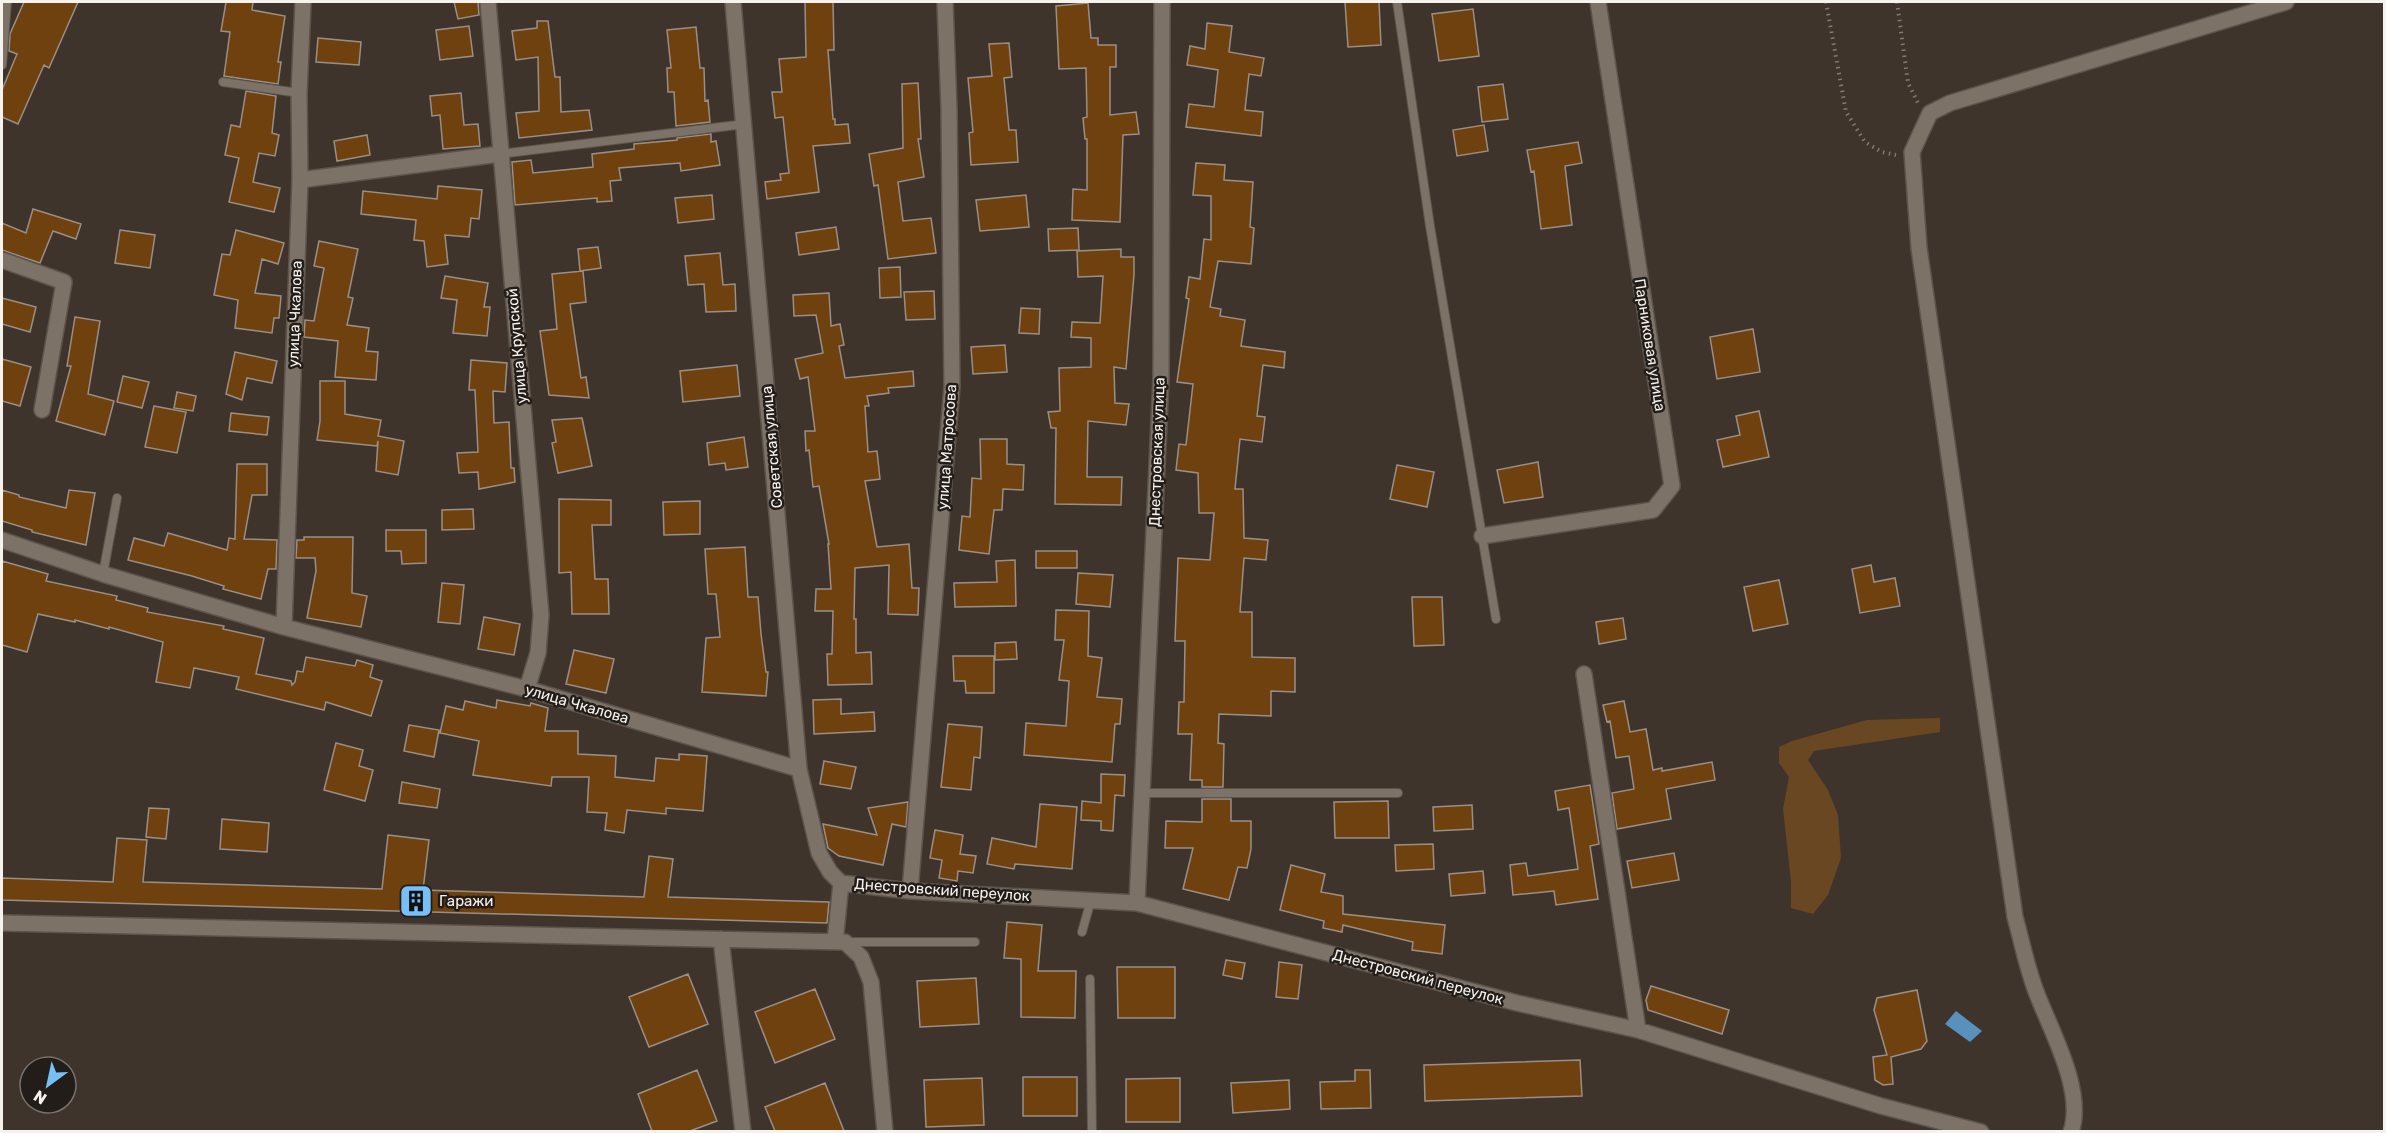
<svg xmlns="http://www.w3.org/2000/svg" width="2386" height="1133" font-family="Rubik,sans-serif">
<style>
.green{fill:#6a4723}
.water{fill:#5891bb}
.building{fill:#6e410e;stroke:#9b8f85;stroke-width:1.5}
.lines{fill:none;stroke-linecap:round;stroke-linejoin:round}
.service-casing{stroke:#5c544c;stroke-width:10}
.minor-casing{stroke:#5c544c;stroke-width:18}
.path{stroke:#827a73;stroke-width:4;stroke-dasharray:1.5 4.5;stroke-linecap:butt}
.service{stroke:#7d7268;stroke-width:8}
.minor{stroke:#7d7268;stroke-width:15}
.labels{text-anchor:middle;stroke-width:5;stroke-linejoin:round;paint-order:stroke}
.street-label{font-size:15px;fill:#f8f2ec;stroke:#221d19}
.poi-label{font-size:15px;fill:#f8f2ec;stroke:#221d19;text-anchor:start}
</style>
<rect width="100%" height="100%" fill="#3e342c"/>
<path class="green" d="M1940,718V732L1814,751L1808,760L1828,790L1838,815L1841,858L1828,895L1813,914L1791,908V881L1783,809L1789,777L1779,763V747L1792,741L1867,720Z"/>
<path class="water" d="M1956,1011L1982,1031L1970,1042L1945,1024Z"/>
<path class="building" d="M24,2H78L49,68L44,65L18,124L2,117V90L17,54L9,51L10,34Z
M226,2H253L252,10L285,16L278,62H281L278,84L224,76L230,32L221,31Z
M454,2H478L479,15L458,19Z
M805,2H833L834,50H828L833,119H835V125L848,124L850,143L813,146L819,192L767,199L765,182L781,180L780,174L789,173L783,117L775,118L772,92H782L779,59L806,57Z
M1345,2H1379L1381,45L1348,47Z
M1088,3L1091,38H1098V45H1116V67H1110V115L1136,112L1139,134L1123,135L1120,222L1072,220L1073,189L1087,190V139H1085L1083,118L1087,117L1086,68L1059,69L1056,6Z
M1473,9L1479,56L1439,61L1432,14Z
M537,21H548L555,77H560L561,112L589,110L592,130L519,138L516,113L539,111L538,57L516,60L512,31L537,28Z
M1207,23L1232,26L1229,52L1264,58L1261,76L1249,74L1245,110L1263,112L1261,136L1186,127L1189,104L1214,107L1218,70L1187,65L1190,46L1205,49Z
M469,26L473,56L440,60L436,30Z
M696,27L700,68H704L705,101L708,100L710,122L676,126L674,92H668L667,68H671L667,30Z
M318,38L361,42L359,65L316,62Z
M1009,43L1012,77L1004,78L1009,130H1016L1018,162L971,165L969,133L973,132L968,78L992,76L989,44Z
M918,83L921,139H918L924,177L898,182L903,221L931,218L936,253L888,259L878,185L874,186L869,154L903,148L902,84Z
M1503,84L1508,119L1482,122L1478,87Z
M246,91L276,96L272,133L279,135L275,156L259,153L253,182L280,188L274,212L229,202L239,158L225,155L231,125L240,127Z
M461,93L464,125L478,124L480,146L443,149L440,115L432,116L430,96Z
M1484,125L1488,151L1457,156L1453,130Z
M711,134V142L716,141L720,165L681,171L680,163L619,168L621,180L610,181L612,201L597,202V198L515,205L512,162L531,160L533,173L593,167L592,154L634,149V144L677,140V138Z
M367,135L370,155L337,161L334,141Z
M1578,142L1582,163L1565,166L1572,225L1541,229L1534,171L1531,172L1527,150Z
M1196,163L1225,165L1224,180L1253,182L1250,227L1254,228L1251,264L1218,261L1210,307L1221,309L1220,316L1245,320L1241,346L1285,352L1284,368L1263,365L1257,416L1265,417L1262,442L1240,439L1235,489H1243L1244,538L1268,540L1266,560L1244,558L1240,612H1252V657L1295,658V692L1271,691V716L1219,714L1218,743L1224,744L1223,787H1202V780H1190L1192,734H1178L1179,702H1184L1185,641H1175L1178,558L1210,560L1214,513H1199L1198,473L1176,470L1179,444L1186,445L1193,384L1177,382L1189,299L1186,298L1189,277L1200,279L1204,239L1211,240V196L1193,195Z
M438,186L482,190L479,219L471,218L469,237L445,235L448,264L427,267L424,241L414,240L416,220L361,214L363,191L437,199Z
M712,195L714,219L678,223L675,198Z
M1026,195L1029,227L980,231L976,200Z
M33,209L81,224L76,239L53,231L40,263L2,250V223L26,233Z
M836,227L839,249L799,255L796,233Z
M1078,228L1079,250L1049,251L1048,229Z
M120,230L155,235L150,268L115,263Z
M236,230L284,243L278,264L262,259L255,293L281,296L279,318H274L272,333L235,328L238,300L214,295L222,254L230,255Z
M319,241L358,249L348,297L353,298L347,325L369,328L366,351L378,352L376,380L335,377L338,341L304,337L305,320L314,321L324,268L314,266Z
M598,247L601,268L580,271L578,249Z
M1121,249V257H1134V275L1126,369L1114,367L1115,403L1129,404L1126,425L1088,421L1087,477H1122L1121,505L1055,504L1056,428H1051L1048,412L1060,411L1059,368L1091,367V338L1071,337L1072,322L1100,323L1103,276L1078,277L1077,251Z
M720,253L723,285L735,284L736,311L706,312L704,284L688,285L685,256Z
M900,267L901,297L880,298L879,268Z
M583,271L586,302L570,304L581,378L586,377L589,398L549,395L540,331L557,329L552,274Z
M445,276L488,283L484,307H490L487,336L453,333L457,300L441,298Z
M934,291L935,319L906,320L904,292Z
M829,293L831,326L840,324L844,345L839,346L845,378L913,371L914,386L888,388L889,393L867,396L869,406H865L868,452L877,451L880,479L865,481L877,547L909,544L912,588H919L918,615L888,614L889,565L855,568L854,619H856V653L871,652L872,684L828,685L827,654H832L833,611H815L816,589H831L828,544H829L819,486L813,487L809,450L806,451L805,431H815L808,377L800,379L795,359L823,353L816,315L794,316L793,295Z
M2,298L36,307L30,332L2,324Z
M1021,308L1040,309L1039,334L1019,333Z
M75,317L100,321L88,394L114,401L105,435L56,421L71,366H67Z
M1753,329L1760,372L1717,379L1710,337Z
M1005,345L1007,372L973,374L971,347Z
M235,352L277,361L272,383L247,378L242,400L226,394Z
M2,359L31,367L20,406L2,401Z
M471,360L507,363L505,392L493,391L494,423L509,422L511,468H514L515,482L479,489L478,472L459,473L457,453L478,452L475,390H469Z
M737,365L740,396L683,402L680,371Z
M123,376L149,382L142,408L117,402Z
M320,381H345V414L381,420L378,436L404,441L398,475L376,471L378,441L377,446L317,440L320,421Z
M177,392L196,396L193,411L174,408Z
M154,406L186,412L177,453L145,447Z
M1759,411L1769,457L1723,467L1717,440L1740,435L1736,416Z
M231,413L269,417L267,435L229,431Z
M582,418L592,466L558,473L552,443L556,442L552,420Z
M744,437L748,467L726,470L725,463L709,465L707,443Z
M980,439H1007V464L1024,465L1023,490L1003,489L1002,510H994L989,554L959,550L962,516L970,517L972,478L981,479Z
M1538,462L1543,497L1504,503L1497,470Z
M237,464H267V495H252L244,539L277,540L276,569H268L261,599L223,589L224,586L192,576L128,560L134,538L164,546L168,533L227,550L229,538L235,539Z
M1397,465L1434,472L1427,507L1390,499Z
M2,490L19,495V497L66,508L69,490L95,493L86,545L32,532V530L2,521Z
M559,499L611,500V525H592L595,579H608L609,614H572L571,572L559,573Z
M700,501V534L664,535L663,502Z
M473,509L474,529L442,530V510Z
M386,530H426V563L402,564L401,551H386Z
M304,537H353L352,593L367,596L361,627L307,618L316,571L315,558H296L297,540H304Z
M745,547L748,597H758L761,634L766,672H768L766,696L702,692L706,638L720,637L716,594H708L705,549Z
M1036,551H1077V568H1036Z
M1015,560L1016,606L955,607L954,583L997,582L996,561Z
M2,561L48,574L46,581L117,596L116,600L148,608L147,612L224,626L223,629L264,638L256,674L291,681L292,685L295,682L297,671L303,672L306,657L355,666L357,660L373,665L370,677L382,681L371,716L326,702L324,710L236,689L239,677L194,668L190,688L156,682L163,642L109,627V629L75,620V622L38,614L27,652L2,645Z
M1871,565L1874,582L1895,578L1900,606L1860,613L1852,569Z
M1078,573L1113,575L1110,607L1076,604Z
M1779,580L1788,624L1753,631L1744,587Z
M442,583L464,585L460,624L438,622Z
M1412,597H1442L1444,645L1414,646Z
M1056,610L1089,611L1088,656L1102,658L1097,697L1122,699L1120,724H1115L1112,762L1024,755L1026,723L1066,726L1069,681L1059,680L1064,640H1055Z
M484,617L520,624L514,655L478,649Z
M1623,618L1626,639L1599,644L1596,622Z
M1016,642L1017,659L995,660V643Z
M574,650L614,659L606,693L566,684Z
M953,656H994V693H966L965,681H954Z
M841,699V714L874,712L875,731L814,734L813,700Z
M497,700L530,706L531,703L548,708L545,731H578V754L616,756L615,777L654,781L656,758L679,760V754L707,756L703,811L666,808V814L627,810L624,833L605,830L607,813L587,812L589,777H552L551,786L473,775L479,741L440,733L446,706L463,710L465,701L496,708Z
M1624,701L1630,732L1646,729L1653,770L1662,768V771L1712,762L1715,780L1666,789L1671,819L1617,829L1612,793L1634,789L1629,756L1616,758L1610,721L1607,722L1603,705Z
M948,724L982,727L980,758L974,757L971,790L941,787Z
M409,725L439,730L434,757L404,751Z
M336,743L363,750L359,766L373,770L365,801L324,790Z
M824,761L856,767L851,789L820,784Z
M1101,774L1125,775L1124,796L1115,795L1113,831L1101,830V821L1081,820L1082,801L1101,803Z
M402,782L440,789L437,808L399,803Z
M1590,785L1599,844L1590,846L1598,899L1556,905L1554,891L1513,895L1510,865L1526,863L1528,876L1578,869L1569,808L1558,810L1555,791Z
M1202,799H1231V821H1251V849L1247,868L1238,867L1229,900L1183,889L1193,848H1165L1166,821L1202,822Z
M1388,801L1389,838H1335L1334,802Z
M908,802L906,827L892,824L883,865L839,856L828,848L823,824L877,835L868,808Z
M1040,804L1077,807L1072,869L1015,864L1014,869L987,864L992,838L1036,847Z
M1472,805L1473,829L1434,831L1433,807Z
M149,808L169,809L166,839L146,837Z
M222,819L269,823L267,852L220,849Z
M935,830L963,835L960,854L976,856L973,873L958,871L957,881L939,878L942,860L930,858Z
M388,835L429,840L423,890L644,897L649,856L673,859L668,897L829,902L827,923L2,900V878L113,882L117,838L147,840L143,882L382,889Z
M1433,844L1434,869L1396,871L1395,845Z
M1674,853L1679,880L1632,888L1627,861Z
M1291,865L1325,874L1321,892L1343,896V914L1445,925L1442,954L1412,950L1413,942L1343,925L1342,932L1323,928L1324,921L1280,910Z
M1483,871L1485,893L1451,896L1449,874Z
M1007,922L1042,925L1038,971H1076L1075,1018L1021,1017V959L1004,958Z
M1226,960L1245,963L1242,979L1223,975Z
M1279,962L1302,965L1298,999L1276,997Z
M1117,967H1175V1018H1118Z
M688,974L708,1024L649,1047L629,997Z
M976,978L979,1024L920,1027L917,981Z
M1651,986L1729,1010L1722,1034L1648,1010L1646,1000Z
M815,989L835,1039L775,1063L755,1012Z
M1917,990L1927,1041L1921,1049L1891,1057L1893,1084L1883,1085L1875,1080L1873,1057L1887,1055L1874,1010L1877,998Z
M1580,1060L1582,1096L1425,1101L1424,1065Z
M697,1070L717,1121L690,1131H652L638,1094Z
M1355,1070H1370L1371,1108L1321,1109L1320,1082L1355,1081Z
M1023,1077H1077V1116H1023Z
M982,1078L984,1125L926,1127L924,1080Z
M1180,1078V1122H1126V1079Z
M1289,1080L1290,1109L1233,1113L1231,1083Z
M825,1083L844,1131H775L765,1107Z"/>
<g class="lines">
<defs>
<path id="service" d="M1397,2L1430,226L1496,619
M2,65L7,2
M223,82L299,93
M500,154L745,124
M103,574L117,498
M1142,793H1398
M1082,932L1091,900
M847,942H975
M1090,979L1092,1132"/>
<path id="minor" d="M488,2L541,615L538,653L527,689
M733,2L799,769L819,853L830,872L841,883
M300,180L500,154
M2,260L64,282L42,410
M1482,536L1653,510L1672,486L1598,2
M2,540L103,574L284,627L527,689L799,769
M284,627L300,180L299,93L303,2
M1584,674L1638,1030
M841,883L910,891L1137,903L1517,1003L1638,1030L1881,1106L1981,1132
M910,891L952,386L949,109L945,2
M1137,903L1161,378L1162,2
M2,923L845,942L861,957L871,982L885,1132
M721,939L743,1132
M835,942L841,883
M2071,1132C2085,1091 2051,1031 2037,994C2027,969 2022,942 2015,917L1919,248L1912,152L1930,113L1950,103L2286,2"/>
</defs>
<use href="#service" class="service-casing"/>
<use href="#minor" class="minor-casing"/>
<path class="path" d="M1826,2L1846,112L1865,142L1882,152L1896,155
M1897,2L1908,83L1918,103"/>
<use href="#service" class="service"/>
<use href="#minor" class="minor"/>
</g>
<defs>
<symbol id="building-square" viewBox="-11 -11 22 22"><rect x="-9" y="-9" width="18" height="18" rx="4" fill="#77c0f7" stroke="#221d19"/><path d="M-4-6H4V6H1V3H-1V6H-4ZM-2.5-4.3h1.7v1.8h-1.7ZM.8-4.3h1.7v1.8H.8ZM-2.5-1h1.7V.8h-1.7ZM.8-1h1.7V.8H.8Z" fill="#111"/></symbol>
</defs>
<g fill-rule="evenodd">
<use href="#building-square" x="397" y="882" width="38" height="38"/>
</g>
<g class="labels">
<g class="street-label">
<text transform="translate(295 314) rotate(-88)" y="5">улица Чкалова</text>
<text transform="translate(1650 345) rotate(81)" y="5">Парниковая улица</text>
<text transform="translate(517 346) rotate(-95)" y="5">улица Крупской</text>
<text transform="translate(772 447) rotate(-95)" y="5">Советская улица</text>
<text transform="translate(947 447) rotate(-86)" y="5">улица Матросова</text>
<text transform="translate(1157 452) rotate(-88)" y="5">Днестровская улица</text>
<text transform="translate(577 704) rotate(16)" y="5">улица Чкалова</text>
<text transform="translate(942 890) rotate(4)" y="5">Днестровский переулок</text>
<text transform="translate(1418 977) rotate(15)" y="5">Днестровский переулок</text>
</g>
<g class="poi-label">
<text x="439" y="906">Гаражи</text>
</g>
</g>
<rect width="2386" height="1133" fill="none" stroke="#f8f2ec" stroke-width="6"/>
<g transform="translate(48 1085) rotate(213)"><circle r="28" fill="#221d19" stroke="#78726d" stroke-width="1.5"/>
<path d="M0-4.5L10 22L0 15L-10 22Z" fill="#77c0f7"/>
<text y="-9" font-size="16" font-weight="bold" text-anchor="middle" fill="#f8f2ec">N</text>
</g>
</svg>
